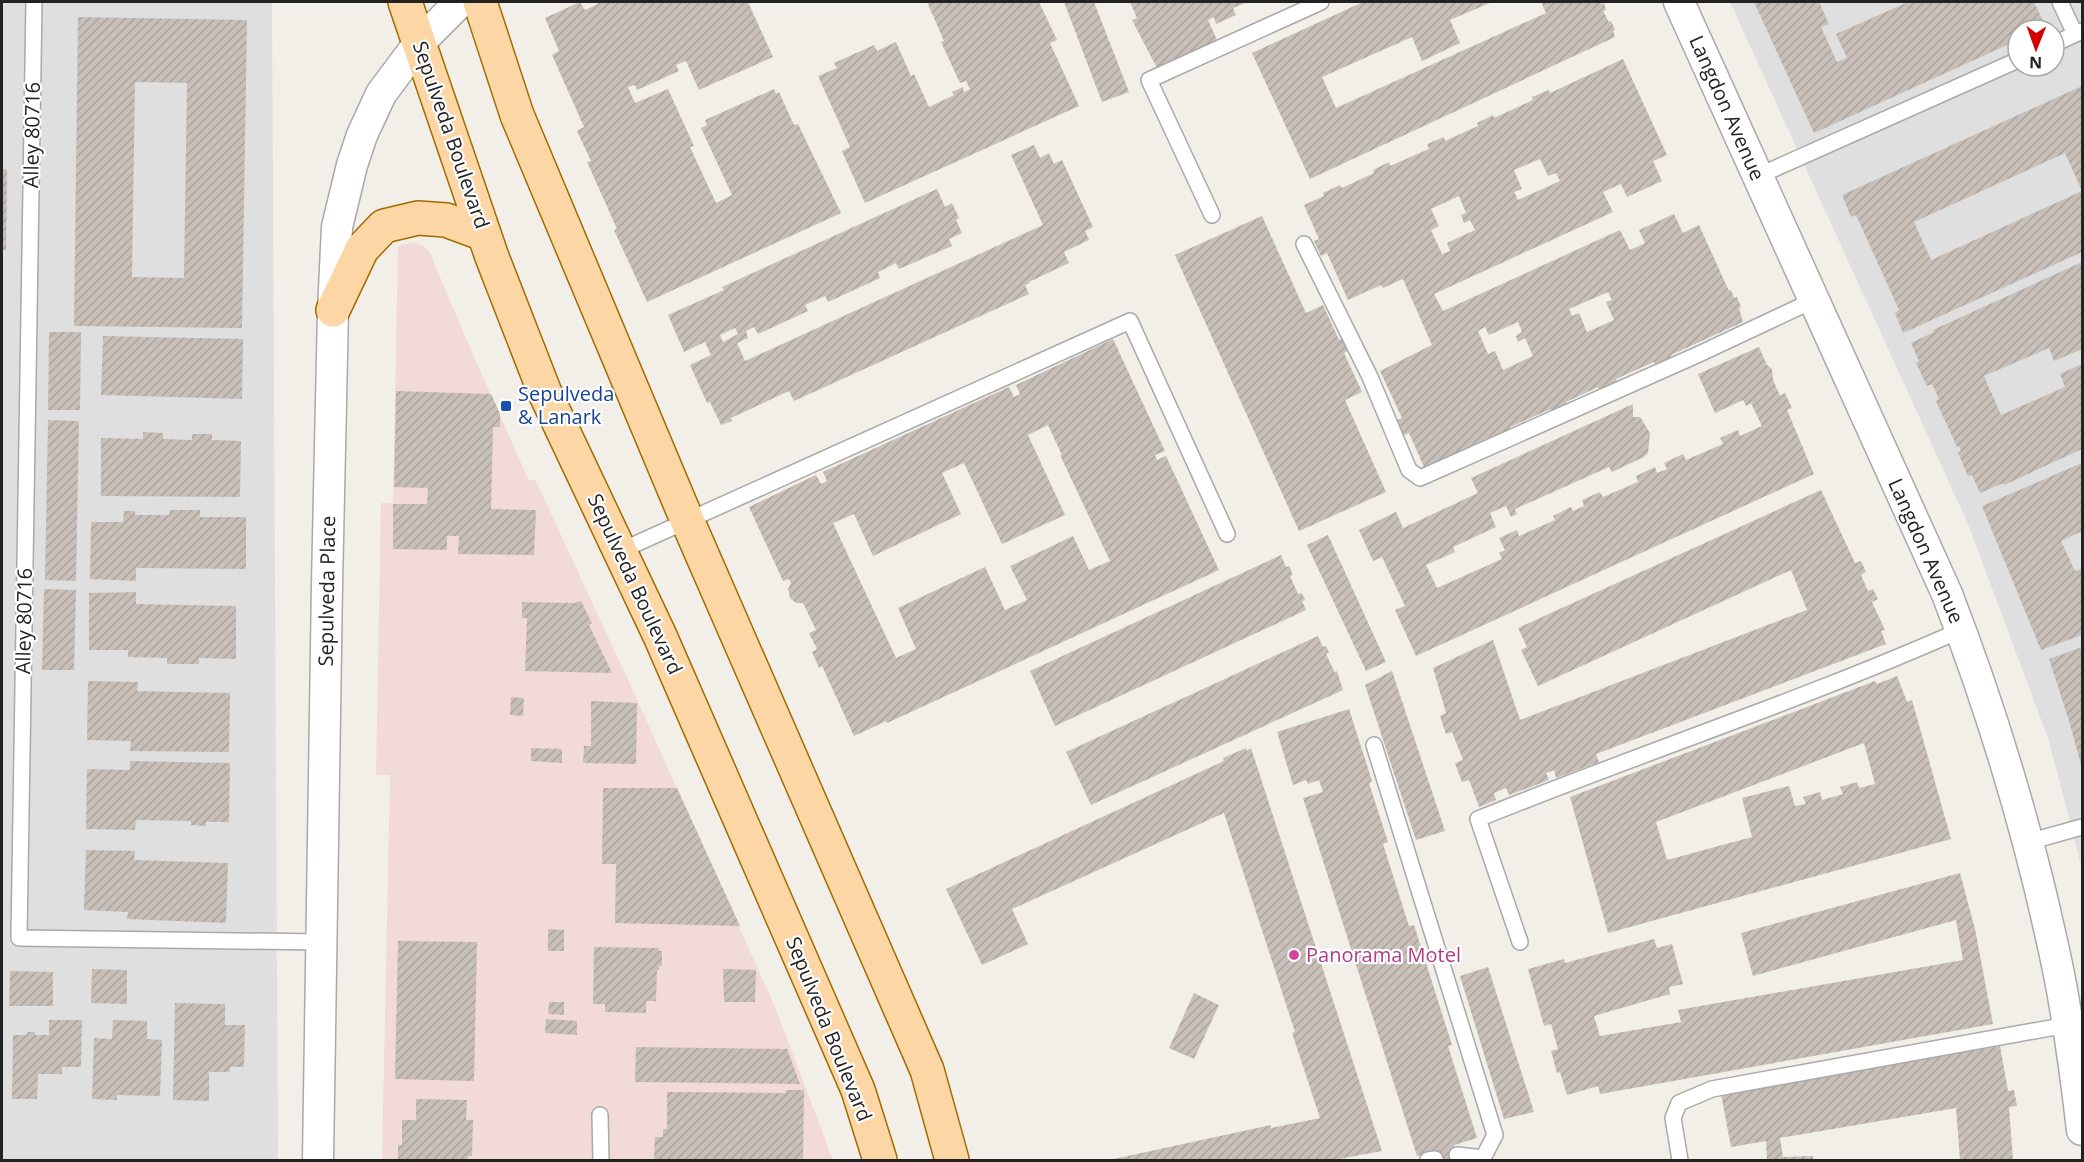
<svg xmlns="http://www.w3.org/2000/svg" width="2084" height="1162" font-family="'Open Sans',sans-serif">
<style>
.residential{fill:#e0dfdf;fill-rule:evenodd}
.commercial{fill:#f2dad9}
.building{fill:url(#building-hatch);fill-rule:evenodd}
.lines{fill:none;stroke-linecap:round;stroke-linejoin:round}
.lane-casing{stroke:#a9a9a9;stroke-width:18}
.street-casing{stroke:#a9a9a9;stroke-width:33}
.primary-casing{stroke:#a06b00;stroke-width:36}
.lane{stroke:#fff;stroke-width:15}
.street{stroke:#fff;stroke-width:30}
.primary{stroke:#fcd6a4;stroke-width:33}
.transit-dot{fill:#1a4fb4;stroke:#fff;stroke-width:2}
.hotel-dot{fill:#d1479c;stroke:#fff;stroke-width:2}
.labels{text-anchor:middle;stroke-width:4.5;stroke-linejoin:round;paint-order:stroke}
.street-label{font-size:20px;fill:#222;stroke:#fff}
.transit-label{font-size:20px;fill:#164399;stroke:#fff;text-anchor:start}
.hotel-label{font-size:20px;fill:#b23c85;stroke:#fff;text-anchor:start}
</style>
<defs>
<pattern id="building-hatch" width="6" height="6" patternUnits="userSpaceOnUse" patternTransform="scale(1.5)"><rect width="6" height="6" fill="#c7bfb8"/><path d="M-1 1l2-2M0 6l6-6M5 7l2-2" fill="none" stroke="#aba49e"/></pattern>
</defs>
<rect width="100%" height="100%" fill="#f2efe9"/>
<path class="residential" d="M2,2H272L278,1160H2Z
M1730,2H2082V869L2049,741L1968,524ZM2018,30H2054V66H2018Z"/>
<path class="commercial" d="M413,242L424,246L430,253L464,334L529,481L535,479L635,695L775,1007L833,1160H382L390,775H376L381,503H393L398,246Z"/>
<path class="building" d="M580,2L585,10L598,4L597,2H748L773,57L699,90L686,61L676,65L679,71L637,90L635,85L628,87L635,103L668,89L694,146L690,147L716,203L732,195L701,128L707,125L705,120L774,89L776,94L779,92L794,125L798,124L841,213L647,302L614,230L617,229L587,162L591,161L577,131L584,127L552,55L559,51L545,18Z
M927,2H1039L1057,40L1050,43L1079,106L865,203L842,151L850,147L818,76L837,68L834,63L874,45L877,51L896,42L911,76L914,74L929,107L954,95L952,92L963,87L964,92L970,89L966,81L960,83L941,42L944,41Z
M1064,2H1094L1129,92L1102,102Z
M1130,2H1248L1233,8L1236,15L1216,24L1214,17L1208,20L1217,40L1157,68L1132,20L1137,18Z
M1363,2H1492L1450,20L1460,43L1422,61L1412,37L1322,77L1336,108L1546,13L1541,2H1599L1601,4L1604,3L1606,10L1603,11L1609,22L1611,21L1615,30L1613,31L1615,37L1310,179L1252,53Z
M1754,2H1819L1829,24L1821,27L1837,62L1847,58L1836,34L1908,2H2034L2046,27L2040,30H2018V40L1814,133Z
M78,17L247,20L242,328L74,326ZM135,82L187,83L184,278L132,277Z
M1623,59L1667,155L1653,161L1662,181L1627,197L1621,184L1603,192L1613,212L1434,294L1443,311L1620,230L1630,250L1645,243L1639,230L1674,214L1683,233L1699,225L1729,291L1731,290L1734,298L1737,297L1741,307L1739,308L1743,322L1671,355L1672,358L1656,366L1654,362L1616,379L1618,383L1600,391L1598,387L1566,402L1568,405L1552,413L1551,409L1510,427L1512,431L1495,438L1494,435L1461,450L1463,454L1445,462L1443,459L1424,467L1409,433L1402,436L1395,421L1402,418L1380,371L1432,345L1403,279L1383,288L1381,285L1348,300L1327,253L1321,256L1314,241L1319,239L1304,205L1324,196L1323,193L1340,185L1342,188L1374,173L1373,170L1389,162L1390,166L1429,149L1427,144L1444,137L1445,141L1478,126L1477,123L1493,115L1494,118L1533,100L1532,97L1549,90L1550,93ZM1540,159L1548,176L1556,173L1560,181L1518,200L1514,192L1522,189L1514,170ZM1459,196L1466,213L1461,215L1464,223L1470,220L1475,230L1447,243L1450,251L1442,254L1431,230L1439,226L1431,209ZM1608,292L1612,300L1606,302L1614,320L1587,332L1579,313L1572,316L1569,309ZM1518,322L1522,332L1516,336L1518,342L1525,338L1533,356L1503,370L1495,351L1488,354L1478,331L1485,327L1489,335Z
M2082,86V252L1903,333L1895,313L1899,310L1856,215L1851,217L1842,195ZM2065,153L2082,191L1931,260L1914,222Z
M1034,145L1040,158L1049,153L1054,164L1062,160L1093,227L1085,231L1089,240L1064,252L1069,263L1029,282L1030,283L1025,285L1029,294L794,401L789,391L731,418L732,421L721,425L710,402L707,403L690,365L711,355L705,342L684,352L668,315L724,290L722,287L937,189L945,207L952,203L959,218L956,220L962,233L949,239L952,246L899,269L896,263L878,272L880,278L828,302L825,296L805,305L808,311L758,334L754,327L746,331L748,338L737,343L745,361L1043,225L1011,155ZM735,328L738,334L723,342L720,335Z
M2,168L7,170L6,250H2Z
M1262,216L1306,313L1323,305L1339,340L1343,338L1349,350L1344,353L1362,392L1345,400L1386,492L1299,531L1175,255Z
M2082,262V349L2054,361L2049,348L1984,376L2001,415L2065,387L2060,374L2082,364V449L2004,485L2003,483L1980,493L1972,475L1968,476L1958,453L1961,451L1959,446L1957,447L1936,401L1939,399L1932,384L1927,386L1916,363L1919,361L1911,343L1934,332L1933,330Z
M49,332H81L80,410H48Z
M103,336L243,339L242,399L101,395Z
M1113,339L1165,451L1155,455L1157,460L1166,456L1219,570L887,723L886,721L854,736L822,666L819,668L812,652L817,649L809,633L816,630L803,603H796L790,598L788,589L791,583L789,579L783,581L749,507L816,475L821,484L827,481L823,472L1009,387L1014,397L1020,394L1016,385ZM1048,425L1062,455H1060L1110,561L1089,570L1073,536L1010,566L1027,600L1005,610L985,567L898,608L916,649L896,658L833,523L854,514L873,556L961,514L942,473L964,463L1002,544L1065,515L1028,435Z
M1759,347L1767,365L1772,369L1773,380L1780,396L1785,393L1792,408L1787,410L1814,474L1416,656L1395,610L1405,606L1382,557L1373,561L1359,530L1396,512L1403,528L1478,493L1471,478L1633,404V417H1640L1650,433L1648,453L1644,457L1612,472L1609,467L1515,509L1517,514L1511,517L1506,506L1490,513L1496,527L1453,547L1455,552L1426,565L1437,588L1502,559L1499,553L1505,550L1499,538L1517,530L1519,536L1555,520L1553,516L1571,507L1573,511L1584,506L1582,500L1600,492L1603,497L1638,482L1636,476L1655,467L1657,473L1667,469L1664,463L1683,454L1686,460L1723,444L1720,438L1738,430L1740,436L1762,426L1751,403L1746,406L1743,400L1715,413L1698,374Z
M396,391L491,394L500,414V427H493L491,509L536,510L534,555L458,554L459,536H447V550L393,549V504H427L428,488L394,487Z
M48,420L79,421L76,581L45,580Z
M143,432L163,433V439L192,440V434H212V440L241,441L240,497L101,496V438L143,439Z
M2082,463V531L2061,541L2075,571L2082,569V635L2041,650L1982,506Z
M1821,490L1855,563L1861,561L1866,572L1861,575L1868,591L1873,589L1878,599L1872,602L1885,630L1881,631L1886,644L1596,754L1599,762L1556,778L1554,770L1546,773L1549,780L1509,795L1506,788L1494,793L1496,800L1479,807L1469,780L1462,782L1455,763L1463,760L1452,732L1446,734L1440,716L1446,713L1433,668L1493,640L1520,720L1807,610L1791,570L1538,686L1521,650L1527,647L1518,628Z
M170,510H200V517H246V569L136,568V581L90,579L91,522H123L124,511H135V515H169Z
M1328,535L1386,662L1366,671L1307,545Z
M1281,555L1286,567L1289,566L1293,575L1290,576L1298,594L1302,593L1305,600L1302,601L1306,610L1055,726L1030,671Z
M44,589L76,590L74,670H42Z
M136,592V604L236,606V659L199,658V664H167V658L128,657V650H89V593Z
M581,601L592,623L589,625L612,673L525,671L527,618H522V602L575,603Z
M1318,636L1323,647L1326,646L1329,652L1326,654L1335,673L1337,671L1343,690L1091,805L1066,752Z
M2082,647V768L2069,721L2049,659Z
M1392,671L1445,831L1416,840L1365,685Z
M1897,676L1907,702L1912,700L1951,839L1608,933L1570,797L1875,681L1877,684ZM1864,743L1875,784L1859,788L1857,782L1840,787L1843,794L1822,800L1820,792L1803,797L1806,804L1795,806L1789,786L1742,798L1752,837L1667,860L1656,822Z
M88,681L138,682L137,691L230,693L229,752L130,751L131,741L87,740Z
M511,697L524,698L523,716L510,715Z
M591,701L637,703L636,764L583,763L584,746H591Z
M1349,709L1372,781L1369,783L1388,842L1383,844L1409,926L1414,925L1452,1045L1448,1046L1477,1138L1454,1145L1459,1160H1436L1433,1151L1417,1156L1303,798L1323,792L1319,780L1308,784L1306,780L1293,785L1277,732Z
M531,748L562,749V763L531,761Z
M1246,748L1247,751L1251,748L1382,1151L1334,1160H1109L1271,1125V1128L1320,1118L1292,1033L1295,1032L1224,813L1012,909L1028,944L982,965L946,889L1224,761L1223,758Z
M130,761L230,763L229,822H206V826L191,825V821L136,820L135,830L86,829L87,769L130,770Z
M603,788H677L740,926L615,923L616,864H602Z
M86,850L135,851L134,860L228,863L226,923L127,919L128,912L84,910Z
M1960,873L1975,929L1993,1024L1600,1094L1598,1086L1567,1095L1560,1072L1557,1073L1551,1051L1558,1049L1551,1024L1544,1026L1528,969L1564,959L1565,963L1654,939L1657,948L1672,944L1683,984L1669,987L1670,994L1594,1016L1600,1036L1681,1022L1678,1010L1963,960L1956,920L1753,976L1741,933Z
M548,929L564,930V951H548Z
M398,941L477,942L474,1081L395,1079Z
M594,947L659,948V951H662V966H659V970H657L656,1001H646V1013L605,1012V1004H593Z
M1488,967L1534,1112L1504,1119L1460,976Z
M92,969L127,970V1004L91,1003Z
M723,969L756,970L755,1002H724Z
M10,971L53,972V1006H9Z
M1194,993L1219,1005L1194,1059L1169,1048Z
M549,1002H564V1015L548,1014Z
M175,1003L225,1004V1025H245L244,1067H230V1072H209V1101L173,1100Z
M546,1019L577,1021V1035L545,1033Z
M49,1020H82L81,1067H62V1074H38L37,1099H12L13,1035H27V1032H35V1035H49Z
M113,1020L147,1021V1039L162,1040L160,1096L117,1095V1100L92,1099L94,1038L112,1039Z
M2000,1046L2008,1091L2014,1090L2017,1106L2009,1107L2013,1160H1960L1956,1108L1780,1138L1783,1157L1813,1156V1160H1767L1766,1141L1731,1147L1721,1094Z
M636,1047L787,1049L800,1084L635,1082Z
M786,1090H804L803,1160H654L655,1137H663V1129H667V1092L786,1093Z
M416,1099L467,1100L466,1120H473L472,1156H468V1160H398V1145H402V1120H416Z"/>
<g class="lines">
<defs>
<path id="lane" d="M34,2L19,938L322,942
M2060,2L2075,34
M2054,44L2082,31
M1758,176L2018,60
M1212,215L1149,80L1321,2
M1304,244L1370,377L1409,470L1420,478L1697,355L1814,300
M620,551L1130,321L1227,534
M1374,745L1495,1135L1482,1160
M2028,842L2082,827
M1520,942L1478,819C1638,754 1803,700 1961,630
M600,1115L601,1160
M1457,1155L1483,1158
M1428,1160L1435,1159
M1680,1160L1673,1118L1679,1103L1712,1089L2067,1025"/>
<path id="street" d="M1679,2L1947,594C1991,708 2027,826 2053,946C2067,1007 2075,1069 2082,1130
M318,1160L327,585L333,310L337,227L352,165L362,135L381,94L419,43L460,2"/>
<path id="primary" d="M405,2L492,257L545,393L660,636L858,1090L880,1160
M480,2L517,115L687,520L927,1070L952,1160
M333,310L362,249L384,226L418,218L446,220L484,234"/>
</defs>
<use href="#lane" class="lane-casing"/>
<use href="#street" class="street-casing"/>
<use href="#primary" class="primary-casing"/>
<use href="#lane" class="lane"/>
<use href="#street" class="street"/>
<use href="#primary" class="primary"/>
</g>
<rect class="transit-dot" x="500" y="400" width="12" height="12" rx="3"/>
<circle class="hotel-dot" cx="1294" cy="955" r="6"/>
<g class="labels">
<g class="street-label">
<text transform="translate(1727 108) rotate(66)" y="7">Langdon Avenue</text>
<text transform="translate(32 135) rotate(-89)" y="7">Alley 80716</text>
<text transform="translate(451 135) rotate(71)" y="7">Sepulveda Boulevard</text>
<text transform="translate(1926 551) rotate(66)" y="7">Langdon Avenue</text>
<text transform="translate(635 584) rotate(65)" y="7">Sepulveda Boulevard</text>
<text transform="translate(327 591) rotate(-89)" y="7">Sepulveda Place</text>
<text transform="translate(24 621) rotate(-89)" y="7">Alley 80716</text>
<text transform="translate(829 1029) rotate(68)" y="7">Sepulveda Boulevard</text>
</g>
<g class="transit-label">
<text x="518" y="401">Sepulveda<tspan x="518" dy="23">&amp; Lanark</tspan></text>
</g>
<g class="hotel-label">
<text x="1306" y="962">Panorama Motel</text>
</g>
</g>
<rect width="2084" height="1162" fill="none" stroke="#222222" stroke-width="6"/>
<g transform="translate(2036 48) rotate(181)"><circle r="28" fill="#ffffff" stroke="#a7a7a7" stroke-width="1.5"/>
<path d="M0-4.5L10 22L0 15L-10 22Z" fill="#d40000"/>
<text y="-9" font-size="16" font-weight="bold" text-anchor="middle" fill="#222222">N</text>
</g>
</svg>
